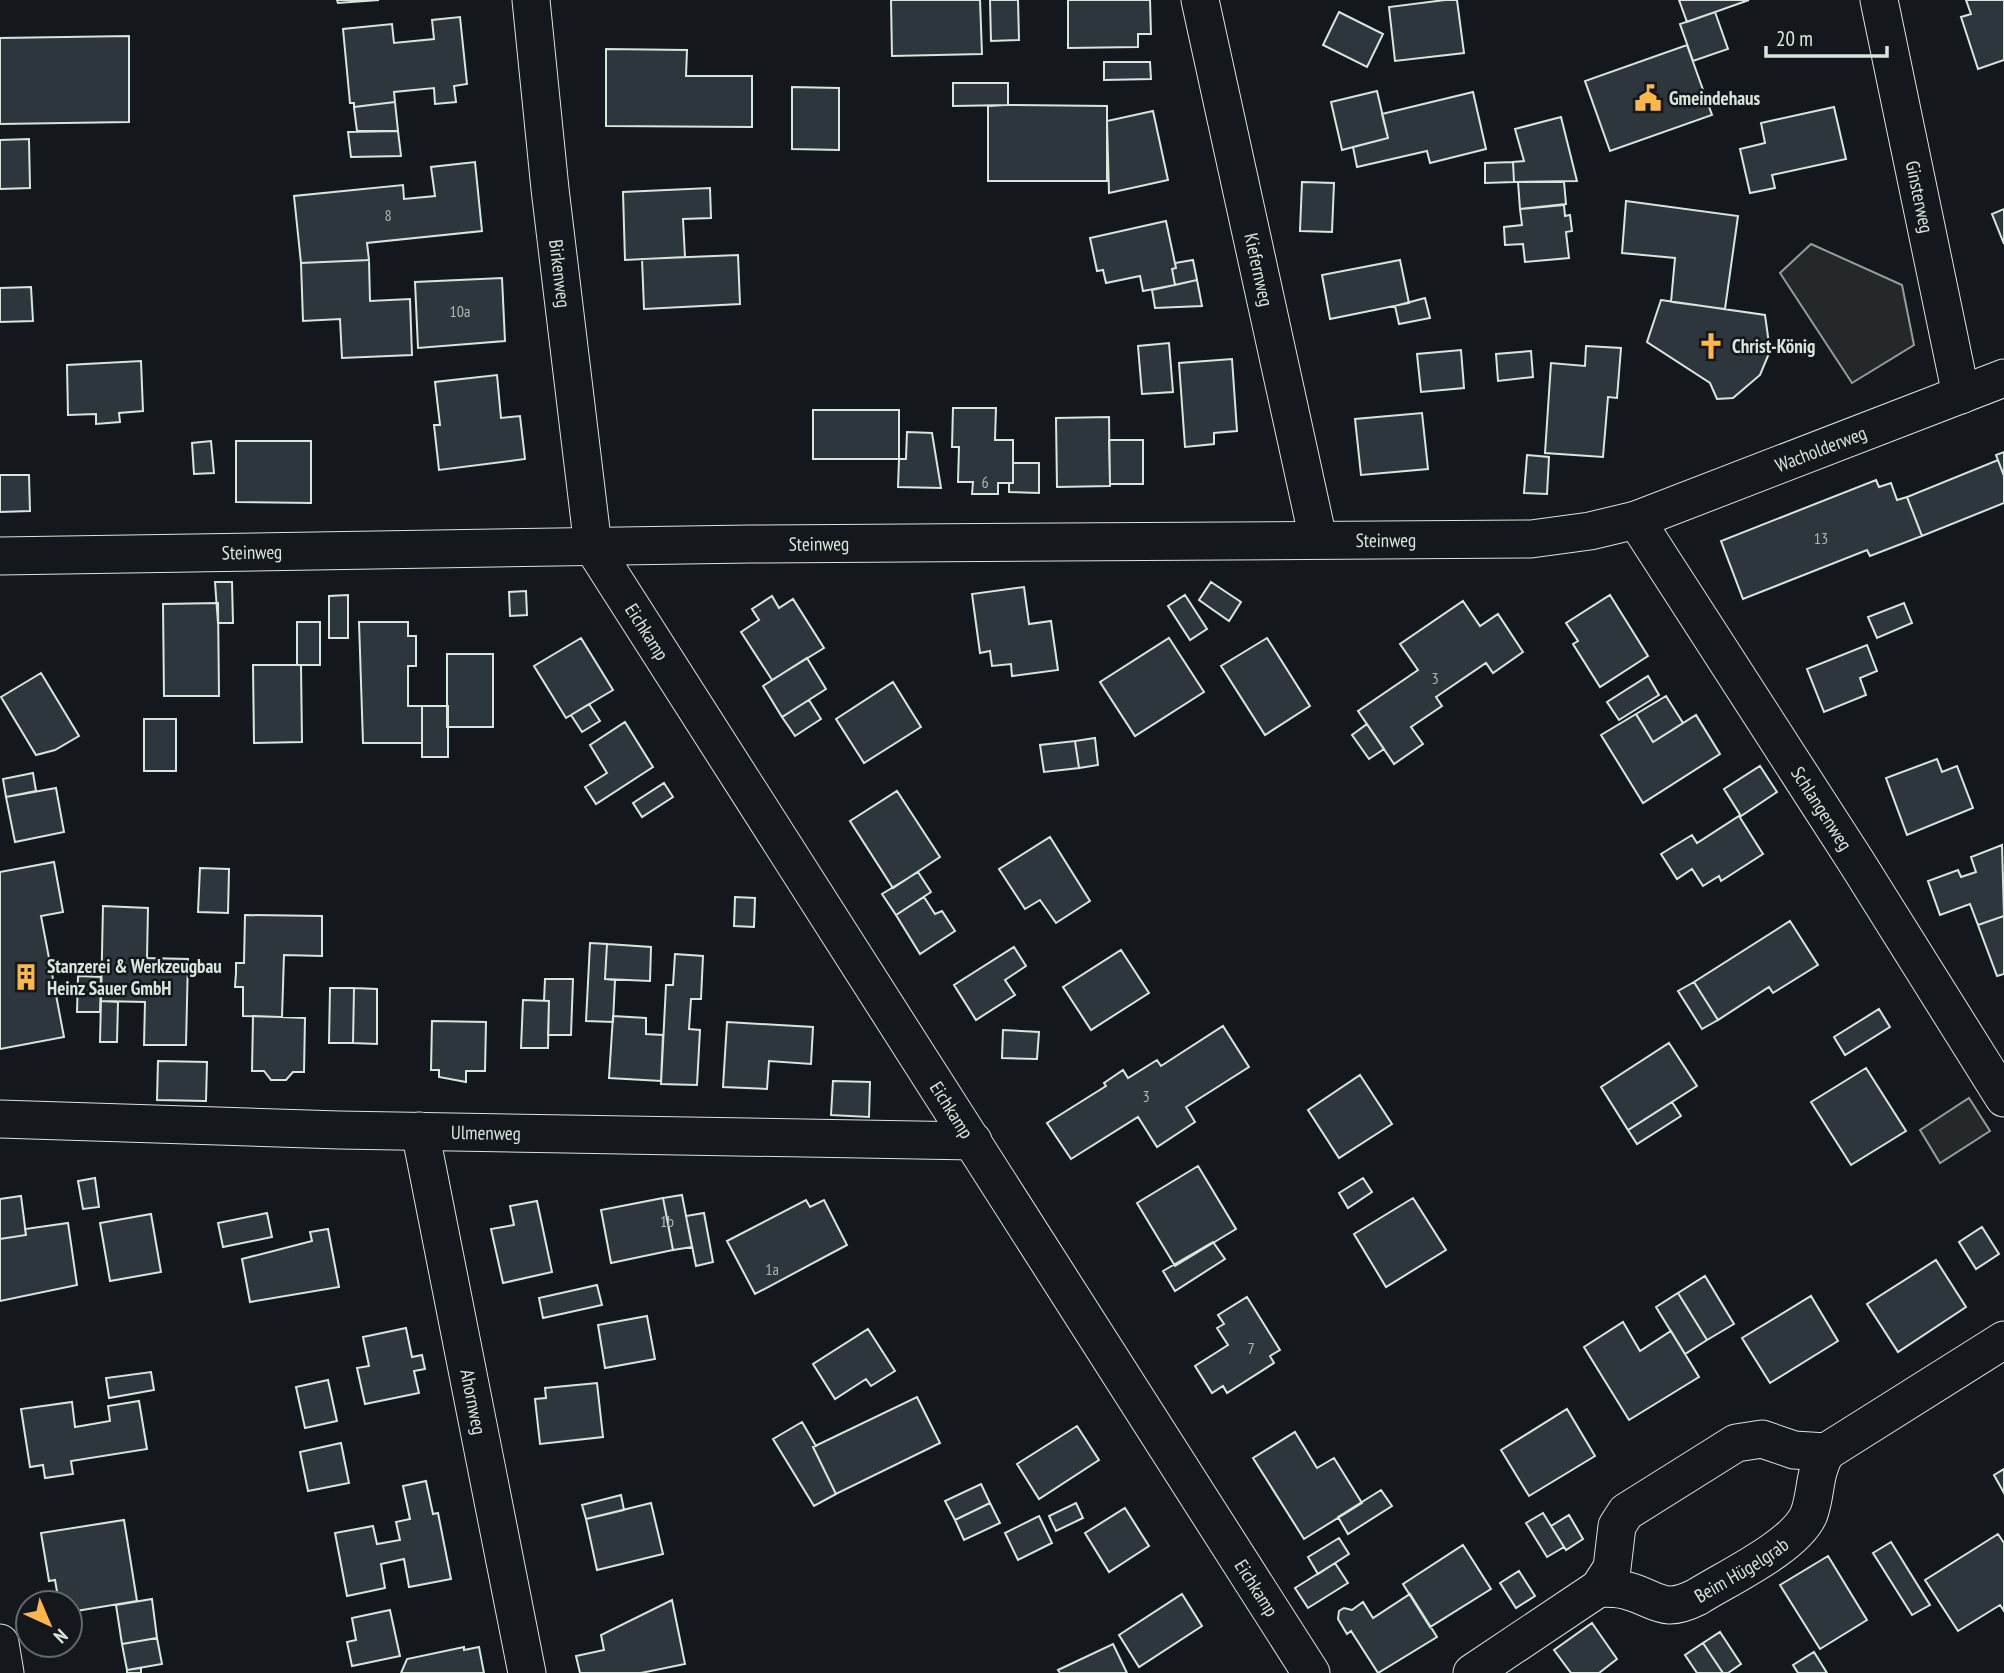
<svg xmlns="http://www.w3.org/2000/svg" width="2004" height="1673" font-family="'PT Sans Narrow',sans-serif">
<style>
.parking{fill:#24282b;stroke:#939e99;stroke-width:2}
.building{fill:#2c363c;stroke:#d8e6dc;stroke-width:2}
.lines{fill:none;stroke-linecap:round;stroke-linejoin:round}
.street-casing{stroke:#d8e6dc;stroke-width:39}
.street{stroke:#14181c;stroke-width:37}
.labels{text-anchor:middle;stroke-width:5;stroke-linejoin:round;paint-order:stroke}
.number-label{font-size:16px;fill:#adbab4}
.poi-label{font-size:19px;font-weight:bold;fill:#d8e6dc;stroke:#14181c;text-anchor:start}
.street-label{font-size:19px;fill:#d8e6dc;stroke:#14181c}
</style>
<rect width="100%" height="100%" fill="#14181c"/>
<path class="parking" d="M1811,244L1902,285L1914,345L1852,383L1780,273Z
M1969,1098L1990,1131L1940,1163L1920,1130Z"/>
<path class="building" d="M337,0H379L338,3Z
M891,0H980L982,54L892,56Z
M990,0H1018L1019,40L991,41Z
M1068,0H1150L1151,34H1138V47L1068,48Z
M1445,0H1457L1464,53L1395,61L1389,7Z
M1679,0H1749L1687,22Z
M1966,0H2004V60L1978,69L1961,17L1971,14Z
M1339,12L1383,34L1367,67L1323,45Z
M1715,12L1728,49L1693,61L1680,24Z
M460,17L467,84L454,86L456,102L435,104L434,88L394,92L395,102L354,107V103H350L343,29L392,24L394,43L434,39L432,20Z
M129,36V122L0,124V38Z
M1687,45L1712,115L1610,151L1585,81Z
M606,49L687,50L686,76H752V127L606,126Z
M1104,62H1150L1151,79L1104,80Z
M953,83H1008V105L953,106Z
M792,87L839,88V150L792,149Z
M1377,91L1388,138L1342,150L1331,102Z
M1473,92L1486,149L1430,163L1427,151L1357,167L1353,147L1388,138L1382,114Z
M395,102L398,131H357L354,107Z
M1008,105L1107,106V181H988V106Z
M1834,107L1846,159L1772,175L1775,188L1750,193L1740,149L1765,143L1761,123Z
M1153,111L1168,180L1109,193L1107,121Z
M1561,117L1577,181L1514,182L1513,162L1524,161L1515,129Z
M398,131L401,156L351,157L348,132Z
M29,139L30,188L0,189V140Z
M475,162L482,231L367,243L369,260L301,263L294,196L403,185L404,199L435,196L431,167Z
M1513,162L1514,182L1485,183V163Z
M1302,182L1334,183L1332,232L1300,231Z
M1518,182H1564L1566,204L1520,209Z
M710,188L711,218L683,219L685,257L625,260L623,192Z
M1626,201L1738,216L1725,309L1671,302L1675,258L1622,253Z
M1564,205L1565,216L1570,215L1572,231L1566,232L1569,258L1525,262L1523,244L1505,245L1504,227L1522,225L1520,209Z
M2004,209V244L1992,214Z
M1166,221L1176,268L1172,269L1175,285L1143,291L1140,276L1106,283L1103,270L1097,271L1090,238Z
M738,255L740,304L644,309L642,259Z
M369,260L370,301L410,299L412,355L342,358L340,319L303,321L301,263Z
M1193,260L1197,280L1175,285L1172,269L1176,268L1175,263Z
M1400,260L1409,303L1330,319L1322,275Z
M502,278L505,341L418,348L415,282Z
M1197,280L1202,306L1155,308L1152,290Z
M31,287L33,321L0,322V288Z
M1425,298L1430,318L1399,324L1395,306Z
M1661,300L1765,315L1770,351L1760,375L1733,398L1717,399L1710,383L1647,342Z
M1169,343L1173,392L1142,394L1138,346Z
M1586,346L1621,348L1617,398L1608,397L1603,457L1545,453L1551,363L1585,366Z
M1461,350L1464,388L1421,392L1417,354Z
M1531,351L1533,377L1498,381L1496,354Z
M1232,359L1237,431L1214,433V444L1185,447L1179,363Z
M141,361L143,411L119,413L120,422L96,424V414L68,415L67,365Z
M497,375L501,418L520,416L525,459L439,470L434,425H440L435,382Z
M953,408H996L995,440H1013V483H998V494H972L973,482H958L959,447H952Z
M813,410H899V459H813Z
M1422,413L1428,469L1361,475L1355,419Z
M1109,417L1110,486L1057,487L1056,418Z
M907,432L932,433L941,488L898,487L899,459H906Z
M1109,440H1143V484H1110Z
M211,441L214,473L194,474L192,443Z
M236,441H311V503L236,502Z
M2004,452V476L1996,455Z
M1527,455L1549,457L1547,494L1524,493Z
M1998,460L2004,476V503L1922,536L1907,497Z
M1013,463H1039V493L1009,492V483H1013Z
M0,475H29L30,511L0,512Z
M1876,480L1879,487L1891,483L1897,500L1907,497L1922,536L1870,556L1867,550L1743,599L1721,541Z
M215,582H232L233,623H218Z
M1211,582L1241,602L1229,621L1199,600Z
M1024,587L1029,624L1051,621L1058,670L1012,676L1011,664L992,666L990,651L980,653L972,594Z
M526,591L527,615L510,616L509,592Z
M348,595V638H329V596Z
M1185,595L1207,629L1190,640L1168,606Z
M1610,595L1648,656L1600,687L1573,644L1578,641L1566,623Z
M772,596L779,608L793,599L824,648L772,680L741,632L759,620L752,609Z
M1463,601L1480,626L1498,614L1523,652L1493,673L1486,663L1436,697L1442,706L1411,727L1423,744L1394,764L1358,711L1418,670L1400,644Z
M218,603L219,696H164L163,604Z
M1904,603L1912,623L1877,638L1868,617Z
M297,622H320V665H297Z
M359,622H408V636H416V666H408V706H422V743H363Z
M581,638L613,690L566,718L534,666Z
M1169,638L1204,692L1135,736L1100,682Z
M1267,638L1310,706L1265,735L1221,666Z
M1867,645L1877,671L1860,678L1866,695L1824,712L1807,669Z
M447,654H493V727H447Z
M807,658L826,689L782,717L763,686Z
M253,665H301L302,742L254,743Z
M41,673L79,736L55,750L36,755L1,697Z
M1648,676L1659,695L1619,720L1607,702Z
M893,682L921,727L864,763L836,719Z
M1666,696L1683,723L1653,742L1636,714Z
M809,700L821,719L795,736L782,717Z
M589,704L600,721L582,732L571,715Z
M422,706H448V757H422Z
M1636,714L1653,742L1696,715L1720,754L1643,803L1601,735Z
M144,719H176V771H144Z
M625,722L653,767L596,804L585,787L607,773L590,745Z
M1367,724L1384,749L1369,759L1352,735Z
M1095,738L1098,765L1079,768L1075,741Z
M1075,741L1079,768L1044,772L1040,745Z
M1937,759L1942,772L1957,766L1973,808L1907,835L1886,778Z
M1760,766L1777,792L1741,816L1724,789Z
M33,773L36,791L6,797L3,779Z
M664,783L673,797L642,817L633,803Z
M56,788L64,832L15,842L6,797Z
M897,791L940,857L893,888L850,821Z
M1739,816L1763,854L1721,881L1719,876L1703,886L1692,869L1677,879L1661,854L1692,835L1697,843Z
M1050,837L1090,901L1056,923L1040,900L1025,909L999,869Z
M2002,845L2004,916L1978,925L1970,904L1940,915L1928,881L1958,870L1961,877L1976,872L1971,857Z
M54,862L63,912L41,916L64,1037L0,1049V872Z
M200,868L229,869L228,913L198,912Z
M918,872L931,892L896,915L882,894Z
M735,897L755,898L754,927L734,926Z
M924,897L935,914L942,911L955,931L920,954L896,915Z
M103,906L148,908L147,958L188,959L186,1045H144L145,1002L101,1001Z
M245,915L322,916V956L284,955L282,1017L243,1016V987H235L236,973V963H244Z
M2004,916V974L1997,976L1978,925Z
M1790,921L1818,965L1773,993L1769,987L1718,1020L1694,982Z
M590,943L607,944L605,979L615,980L613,1022L586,1021Z
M607,944L651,947L650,981L605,979Z
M1014,947L1026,966L1005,980L1015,995L976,1020L954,985Z
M1121,950L1149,993L1091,1030L1063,987Z
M675,954L703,956L701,999H691L689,1029L700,1030L697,1085L661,1084L666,985H673Z
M78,976L101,977L100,1012H77Z
M545,979H573L571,1035H548L549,1001H544Z
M1694,982L1718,1020L1702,1029L1678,991Z
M330,988H354L353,1043H329Z
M354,988L377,989V1044L353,1043Z
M523,1000L549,1001L548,1048H521Z
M101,1001L118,1002L117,1042H100Z
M1879,1009L1890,1027L1845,1055L1834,1037Z
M253,1016L305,1018L304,1072H293L286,1080H271L264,1071H252Z
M613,1016L646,1018V1034L663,1035L661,1081L609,1078Z
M432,1021L486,1022L485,1071H466V1082L439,1077V1070H431Z
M727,1022L813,1027L811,1064L769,1061L767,1089L723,1087Z
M1223,1026L1249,1067L1186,1107L1195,1122L1157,1147L1138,1117L1071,1159L1047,1123L1106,1086L1104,1083L1123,1070L1128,1078L1157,1060L1161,1066Z
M1003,1030L1039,1032L1037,1059L1002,1058Z
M1669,1043L1697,1086L1628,1130L1601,1087Z
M158,1061L207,1062L206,1101L157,1100Z
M1866,1068L1906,1131L1851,1165L1811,1102Z
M1360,1075L1392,1124L1339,1158L1308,1110Z
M833,1081L870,1082L869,1117L831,1115Z
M1672,1102L1681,1116L1637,1144L1628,1130Z
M1198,1166L1236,1229L1175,1266L1137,1203Z
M95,1178L99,1207L83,1209L78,1181Z
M1363,1178L1372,1192L1348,1208L1339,1193Z
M682,1195L692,1247L673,1250L663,1198Z
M21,1196L26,1235L0,1239V1199Z
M663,1198L673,1250L611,1263L601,1210Z
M1413,1198L1446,1250L1386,1287L1354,1234Z
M806,1200L810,1207L824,1200L847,1245L755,1294L727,1241Z
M537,1201L552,1272L503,1283L491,1229L514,1225L510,1206Z
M267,1213L272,1237L223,1247L218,1223Z
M704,1213L713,1262L696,1266L686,1216Z
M151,1214L161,1272L110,1281L100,1223Z
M68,1223L77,1285L0,1301V1239L26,1235L25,1229Z
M1982,1227L1999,1254L1976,1269L1959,1242Z
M328,1229L339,1287L250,1302L242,1259L312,1241L310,1232Z
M1213,1242L1225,1259L1175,1291L1163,1271Z
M1936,1260L1966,1307L1898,1352L1867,1304Z
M1705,1276L1734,1324L1707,1340L1678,1293Z
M597,1285L602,1305L543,1318L539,1298Z
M1678,1293L1707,1340L1685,1354L1656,1307Z
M1811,1296L1838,1341L1770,1383L1742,1338Z
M1247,1297L1280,1350L1270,1356L1274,1363L1227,1393L1223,1386L1212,1393L1195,1366L1228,1345L1217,1328L1224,1324L1218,1315Z
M647,1316L655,1359L605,1368L598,1325Z
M1623,1322L1640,1351L1671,1331L1699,1377L1629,1420L1584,1347Z
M406,1328L412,1357L422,1355L425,1369L414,1371L419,1393L365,1404L357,1368L369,1366L363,1337Z
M868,1329L895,1371L871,1386L866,1379L835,1399L813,1364Z
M151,1372L154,1390L109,1398L106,1378Z
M328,1380L337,1421L305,1428L296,1387Z
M597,1383L603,1437L540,1444L535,1399L546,1398L545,1388Z
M917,1397L940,1443L836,1494L813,1447Z
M139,1401L147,1449L71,1461L73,1474L45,1478L43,1465L30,1467L21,1409L72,1402L75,1427L110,1421L108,1406Z
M1567,1409L1595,1456L1529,1496L1501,1450Z
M802,1422L816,1446L813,1447L836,1494L814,1506L773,1439Z
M1077,1426L1099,1460L1039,1499L1017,1464Z
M1295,1432L1317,1468L1334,1458L1362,1503L1304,1539L1253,1458Z
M341,1443L349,1483L308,1491L300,1452Z
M2004,1469V1493L1994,1475Z
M426,1481L433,1514L438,1513L451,1579L409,1587L404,1559L381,1564L385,1588L347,1596L335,1533L373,1526L377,1544L400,1540L396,1522L410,1519L403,1486Z
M981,1484L990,1503L955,1520L945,1501Z
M1381,1490L1392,1506L1348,1534L1338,1517Z
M621,1495L624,1510L586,1519L582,1505Z
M651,1503L663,1554L597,1570L586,1519Z
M990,1503L1000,1523L964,1540L955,1520Z
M1076,1503L1083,1518L1056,1531L1049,1516Z
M1125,1508L1149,1546L1109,1572L1085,1533Z
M1543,1513L1564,1547L1547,1557L1526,1523Z
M1569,1515L1583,1539L1566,1550L1551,1526Z
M1039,1516L1052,1543L1018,1560L1005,1533Z
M124,1520L137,1601L70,1612V1603H59L55,1580L49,1581L41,1533Z
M1998,1534L2004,1543V1611L2000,1605L1958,1631L1925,1580Z
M1339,1538L1349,1554L1318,1574L1308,1557Z
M1891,1542L1930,1605L1912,1615L1873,1553Z
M1463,1545L1491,1589L1430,1627L1403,1584Z
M1828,1556L1867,1620L1820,1649L1780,1585Z
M1335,1563L1348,1583L1308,1608L1295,1588Z
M1519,1571L1535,1596L1516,1608L1500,1583Z
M1182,1594L1202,1626L1139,1667L1119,1635Z
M1410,1594L1437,1637L1378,1673L1351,1631L1347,1634L1338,1619L1339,1611L1344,1608L1352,1610L1363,1602L1373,1618Z
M152,1599L157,1638L122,1644L116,1605Z
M672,1600L685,1664L641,1673H580L576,1656L604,1650L601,1635Z
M390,1610L400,1656L352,1666L347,1642L356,1640L352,1618Z
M1592,1623L1617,1659L1599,1673H1571L1554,1650Z
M1720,1632L1741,1664L1728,1673H1723L1703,1643Z
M157,1638L162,1664L127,1670L122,1644Z
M1703,1643L1723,1673H1697L1685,1655Z
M1113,1644L1127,1673H1060L1058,1670Z
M464,1647V1650L479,1647L484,1673H401L407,1659Z
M1814,1652L1827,1673H1798L1793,1665Z
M141,1668V1673H127V1670Z"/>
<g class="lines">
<defs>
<g id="street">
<path id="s1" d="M531,0L550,189L593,547L1311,1673"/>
<path id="s2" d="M1200,0L1318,539"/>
<path id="s3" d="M1879,0L1961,395"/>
<path id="s4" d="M1636,520L1857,863L2004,1098"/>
<path id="s5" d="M0,556L750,544L1531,539L1590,531L1636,520L2004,378"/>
<path id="s6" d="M0,1119L339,1130L973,1141"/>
<path id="s7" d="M420,1131L527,1673"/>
<path id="s8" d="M1599,1588C1609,1588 1619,1588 1628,1591C1659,1600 1663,1614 1697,1597C1727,1578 1796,1546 1809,1514C1817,1491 1813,1476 1826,1452"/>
<path d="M0,1643L5,1673"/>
<path d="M1472,1673L1599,1588L1612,1568L1617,1526L1626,1512L1736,1443L1762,1439L1794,1450L1826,1452L2004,1340"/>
</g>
</defs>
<use href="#street" class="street-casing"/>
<use href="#street" class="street"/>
</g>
<defs>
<symbol id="civic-bare" viewBox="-9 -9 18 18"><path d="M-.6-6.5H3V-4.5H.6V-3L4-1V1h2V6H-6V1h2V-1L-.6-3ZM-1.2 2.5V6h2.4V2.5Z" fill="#ffb74d" stroke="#14181c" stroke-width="2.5" paint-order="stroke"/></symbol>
<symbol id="church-bare" viewBox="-9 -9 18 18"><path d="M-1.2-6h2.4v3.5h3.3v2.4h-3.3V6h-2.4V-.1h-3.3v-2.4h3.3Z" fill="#ffb74d" stroke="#14181c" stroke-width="2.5" paint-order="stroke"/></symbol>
<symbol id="building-bare" viewBox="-9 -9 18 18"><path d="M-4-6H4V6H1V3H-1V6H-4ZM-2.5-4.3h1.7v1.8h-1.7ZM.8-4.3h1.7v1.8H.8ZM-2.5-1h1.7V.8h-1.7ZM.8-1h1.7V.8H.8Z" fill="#ffb74d" stroke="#14181c" stroke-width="2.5" paint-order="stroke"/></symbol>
</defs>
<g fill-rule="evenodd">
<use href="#civic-bare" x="1629" y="79" width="38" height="38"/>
<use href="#church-bare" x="1692" y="327" width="38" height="38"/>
<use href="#building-bare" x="7" y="958" width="38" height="38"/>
</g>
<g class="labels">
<g class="number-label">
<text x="388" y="221">8</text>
<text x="460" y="317">10a</text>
<text x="985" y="488">6</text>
<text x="1821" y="544">13</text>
<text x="1435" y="684">3</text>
<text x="1146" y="1102">3</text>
<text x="667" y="1227">1b</text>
<text x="772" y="1275">1a</text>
<text x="1251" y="1354">7</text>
</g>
<g class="poi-label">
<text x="1669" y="105">Gmeindehaus</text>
<text x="1732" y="353">Christ-König</text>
<text x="47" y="973">Stanzerei &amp; Werkzeugbau<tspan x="47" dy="22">Heinz Sauer GmbH</tspan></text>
</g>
<g class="street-label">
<text dy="7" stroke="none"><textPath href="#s3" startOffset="201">Ginsterweg</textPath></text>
<text dy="7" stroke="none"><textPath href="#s2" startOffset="276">Kiefernweg</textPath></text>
<text dy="7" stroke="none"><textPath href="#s1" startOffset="275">Birkenweg</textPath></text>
<text dy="7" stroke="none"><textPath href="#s5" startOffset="1836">Wacholderweg</textPath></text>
<text dy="7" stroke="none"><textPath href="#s5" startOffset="1386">Steinweg</textPath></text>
<text dy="7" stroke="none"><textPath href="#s5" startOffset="819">Steinweg</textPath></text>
<text dy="7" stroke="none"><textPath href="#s5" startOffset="252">Steinweg</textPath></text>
<text dy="7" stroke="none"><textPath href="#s1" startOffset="651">Eichkamp</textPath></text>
<text dy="7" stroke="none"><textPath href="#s4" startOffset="343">Schlangenweg</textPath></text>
<text dy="7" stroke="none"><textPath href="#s1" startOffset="1218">Eichkamp</textPath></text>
<text dy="7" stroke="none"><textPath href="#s6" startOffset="486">Ulmenweg</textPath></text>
<text dy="7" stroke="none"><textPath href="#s7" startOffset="276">Ahornweg</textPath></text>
<text dy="7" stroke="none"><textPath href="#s8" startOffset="154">Beim Hügelgrab</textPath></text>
<text dy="7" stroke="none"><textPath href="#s1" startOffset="1785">Eichkamp</textPath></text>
</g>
</g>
<g transform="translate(49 1624) rotate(136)"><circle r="33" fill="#14181c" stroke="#626a69" stroke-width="2"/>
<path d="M0-5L12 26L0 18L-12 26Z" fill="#ffb74d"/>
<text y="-10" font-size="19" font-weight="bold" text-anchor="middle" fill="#d8e6dc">N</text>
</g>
<path d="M1766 46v10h121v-10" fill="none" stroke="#d8e6dc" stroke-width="3.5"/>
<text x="1776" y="46" font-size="21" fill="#d8e6dc" stroke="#14181c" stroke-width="5" paint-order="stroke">20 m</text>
</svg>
